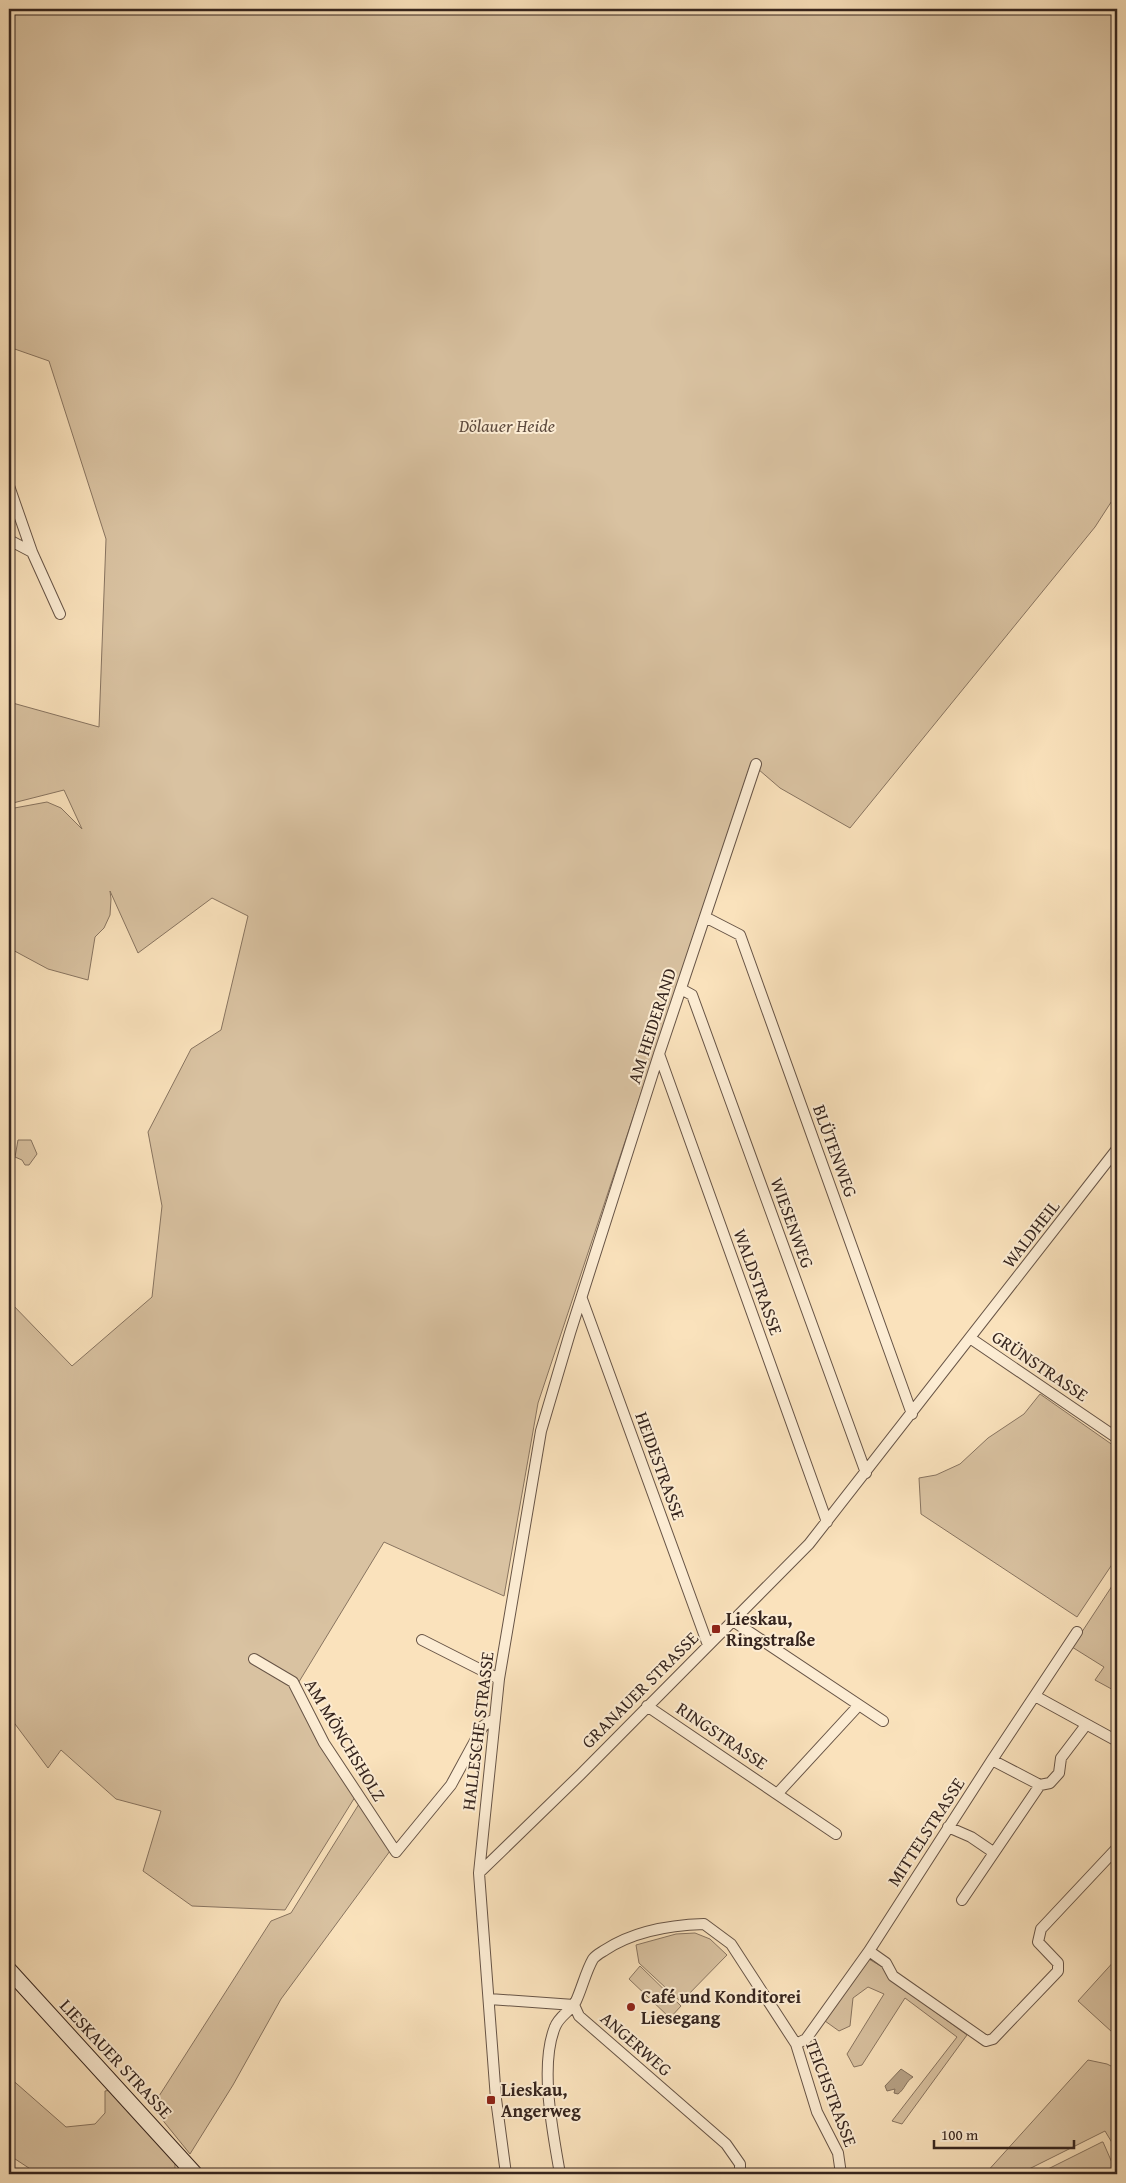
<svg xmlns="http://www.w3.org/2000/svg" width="1126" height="2183" font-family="'Gentium Book Plus',serif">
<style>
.green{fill:#d9c2a1;stroke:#887460}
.water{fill:#b7a286;stroke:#83705c}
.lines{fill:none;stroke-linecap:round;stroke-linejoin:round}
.street-casing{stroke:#675446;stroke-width:12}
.secondary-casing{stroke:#36251e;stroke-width:17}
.street{stroke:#fcecd3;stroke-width:10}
.secondary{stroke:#fcecd3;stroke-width:15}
.poi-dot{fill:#8f2418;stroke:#fcecd3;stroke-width:2}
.labels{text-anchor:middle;stroke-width:4;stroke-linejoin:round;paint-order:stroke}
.park-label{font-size:18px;font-style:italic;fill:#5f4c3f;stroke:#fcecd3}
.street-label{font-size:18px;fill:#36251e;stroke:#fcecd3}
.poi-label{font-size:18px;font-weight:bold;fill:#36251e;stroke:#fcecd3;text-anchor:start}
</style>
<rect width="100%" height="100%" fill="#fae2bc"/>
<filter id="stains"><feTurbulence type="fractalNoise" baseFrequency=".004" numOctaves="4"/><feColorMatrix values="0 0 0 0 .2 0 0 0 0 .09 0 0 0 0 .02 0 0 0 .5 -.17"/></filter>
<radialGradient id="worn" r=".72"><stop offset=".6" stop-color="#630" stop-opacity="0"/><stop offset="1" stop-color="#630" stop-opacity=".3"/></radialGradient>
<path class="green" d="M9,9H1117V493L1095,527L850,828L780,788L751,763L538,1403L504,1596L384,1542L294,1690L355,1797L285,1910L192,1906L143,1871L161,1811L116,1799L61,1750L48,1768L9,1716V1301L72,1366L152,1297L162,1206L148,1132L191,1049L221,1030L248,916L212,898L138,953L110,891L111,899L110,915L104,928L95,937L88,980L48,969L9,948V809L47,802L61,808L82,829L64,790L9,804V702L99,727L106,539L49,361L9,347Z
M18,1140H31L37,1154L29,1165H25L22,1160L15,1157Z
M1040,1394L1117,1448V1557L1077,1617L921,1514L919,1478L936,1475L960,1464L988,1438L1024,1414Z
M1116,1580L1117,1581V1692L1095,1680L1104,1667L1072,1647Z
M359,1804L390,1851L281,1999L233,2085L190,2154L152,2107L271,1921L291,1913Z
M695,1933L710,1939L727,1955L681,2002L639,1963L636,1945L676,1934Z
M867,1958L886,1969L891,1980L967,2035L902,2124L892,2121L957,2037L905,1998L862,2065L854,2067L847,2054L884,1994L868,1987L853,1998L850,2026L839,2031L825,2021Z
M1117,1958V2042L1112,2032L1078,2001Z
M640,1966L681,2006L670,2018L629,1979Z
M1088,2060L1107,2064L1117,2069V2151L1105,2131L1019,2174H985Z
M9,2077L66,2127L95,2124L105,2113V2091L111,2090L170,2155L175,2164V2174H38L9,2155Z
M1103,2142L1117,2174H1038L1102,2142Z"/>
<path class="water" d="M901,2069L913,2077C906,2081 905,2089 898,2094L894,2093L895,2089L887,2091L885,2086Z"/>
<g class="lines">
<defs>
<path id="street" d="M9,486L32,552
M9,540L32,552L60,614
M705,917L740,935L912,1414
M681,989L692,995L866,1473
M659,1054L827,1522
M582,1299L708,1645
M970,1338L1117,1438
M733,1621L883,1721
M422,1640L499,1679
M254,1659L293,1682L324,1743L396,1852L451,1785L483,1726L494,1719
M1035,1696L1117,1741
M647,1706L836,1834
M992,1760L1040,1785L1050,1783L1059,1773L1061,1758L1086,1725
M778,1793L859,1705
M948,1827L971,1837L993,1852
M479,1873L580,1775L809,1544L1117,1149
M962,1900L1040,1785
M869,1951L886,1963L893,1976L986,2041L993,2039L1058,1971V1963L1038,1942L1041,1929L1117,1848
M489,1999L574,2005
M574,2005L579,2016L726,2144L740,2164V2174
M796,2044L806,2039L869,1951L992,1760L1077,1632
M506,2174L496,2099L479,1873L499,1679L541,1431L570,1333L659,1054L756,764
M560,2174C553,2133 539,2066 555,2027C559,2016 571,2011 576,2001C582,1988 586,1971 593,1959C596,1955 602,1952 605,1950C634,1931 670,1925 704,1924L731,1944L796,2044L817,2112L838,2153L841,2174"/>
<path id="secondary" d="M9,1970L195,2174"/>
</defs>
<use href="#street" class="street-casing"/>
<use href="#secondary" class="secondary-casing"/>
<use href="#street" class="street"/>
<use href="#secondary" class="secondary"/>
</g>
<g class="poi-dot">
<rect x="711" y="1624" width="10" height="10" rx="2.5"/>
<circle cx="631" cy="2007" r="5"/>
<rect x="486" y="2095" width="10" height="10" rx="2.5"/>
</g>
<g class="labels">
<g class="park-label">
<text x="507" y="432">Dölauer Heide</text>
</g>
<g class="street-label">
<text transform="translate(652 1026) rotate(-72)" y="6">AM HEIDERAND</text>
<text transform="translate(835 1151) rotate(70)" y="6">BLÜTENWEG</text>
<text transform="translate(792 1223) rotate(70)" y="6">WIESENWEG</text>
<text transform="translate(1031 1234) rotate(-52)" y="6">WALDHEIL</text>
<text transform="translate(758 1282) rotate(70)" y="6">WALDSTRASSE</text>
<text transform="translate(1040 1366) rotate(34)" y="6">GRÜNSTRASSE</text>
<text transform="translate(660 1466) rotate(70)" y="6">HEIDESTRASSE</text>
<text transform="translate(640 1690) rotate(-45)" y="6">GRANAUER STRASSE</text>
<text transform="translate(478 1731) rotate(-83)" y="6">HALLESCHE STRASSE</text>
<text transform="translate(722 1736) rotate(34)" y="6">RINGSTRASSE</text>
<text transform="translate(345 1740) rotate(59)" y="6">AM MÖNCHSHOLZ</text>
<text transform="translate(926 1832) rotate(-57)" y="6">MITTELSTRASSE</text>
<text transform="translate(636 2044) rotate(41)" y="6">ANGERWEG</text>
<text transform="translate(116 2059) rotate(47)" y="6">LIESKAUER STRASSE</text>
<text transform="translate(831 2093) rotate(69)" y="6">TEICHSTRASSE</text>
</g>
<g class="poi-label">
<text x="726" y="1625">Lieskau,<tspan x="726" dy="21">Ringstraße</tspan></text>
<text x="641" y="2003">Café und Konditorei<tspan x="641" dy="21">Liesegang</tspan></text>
<text x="501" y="2096">Lieskau,<tspan x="501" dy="21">Angerweg</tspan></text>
</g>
</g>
<rect width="1126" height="2183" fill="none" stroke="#fae2bc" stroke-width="30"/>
<rect x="10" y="10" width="1106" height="2163" fill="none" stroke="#36251e" stroke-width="2.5"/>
<rect x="15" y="15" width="1096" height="2153" fill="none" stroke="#36251e"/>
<path d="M934 2140v8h140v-8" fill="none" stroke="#36251e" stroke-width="2.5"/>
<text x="941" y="2140" font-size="15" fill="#36251e" stroke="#fcecd3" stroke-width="4" paint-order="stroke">100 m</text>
<rect width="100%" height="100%" filter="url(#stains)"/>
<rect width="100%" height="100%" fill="url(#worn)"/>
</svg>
